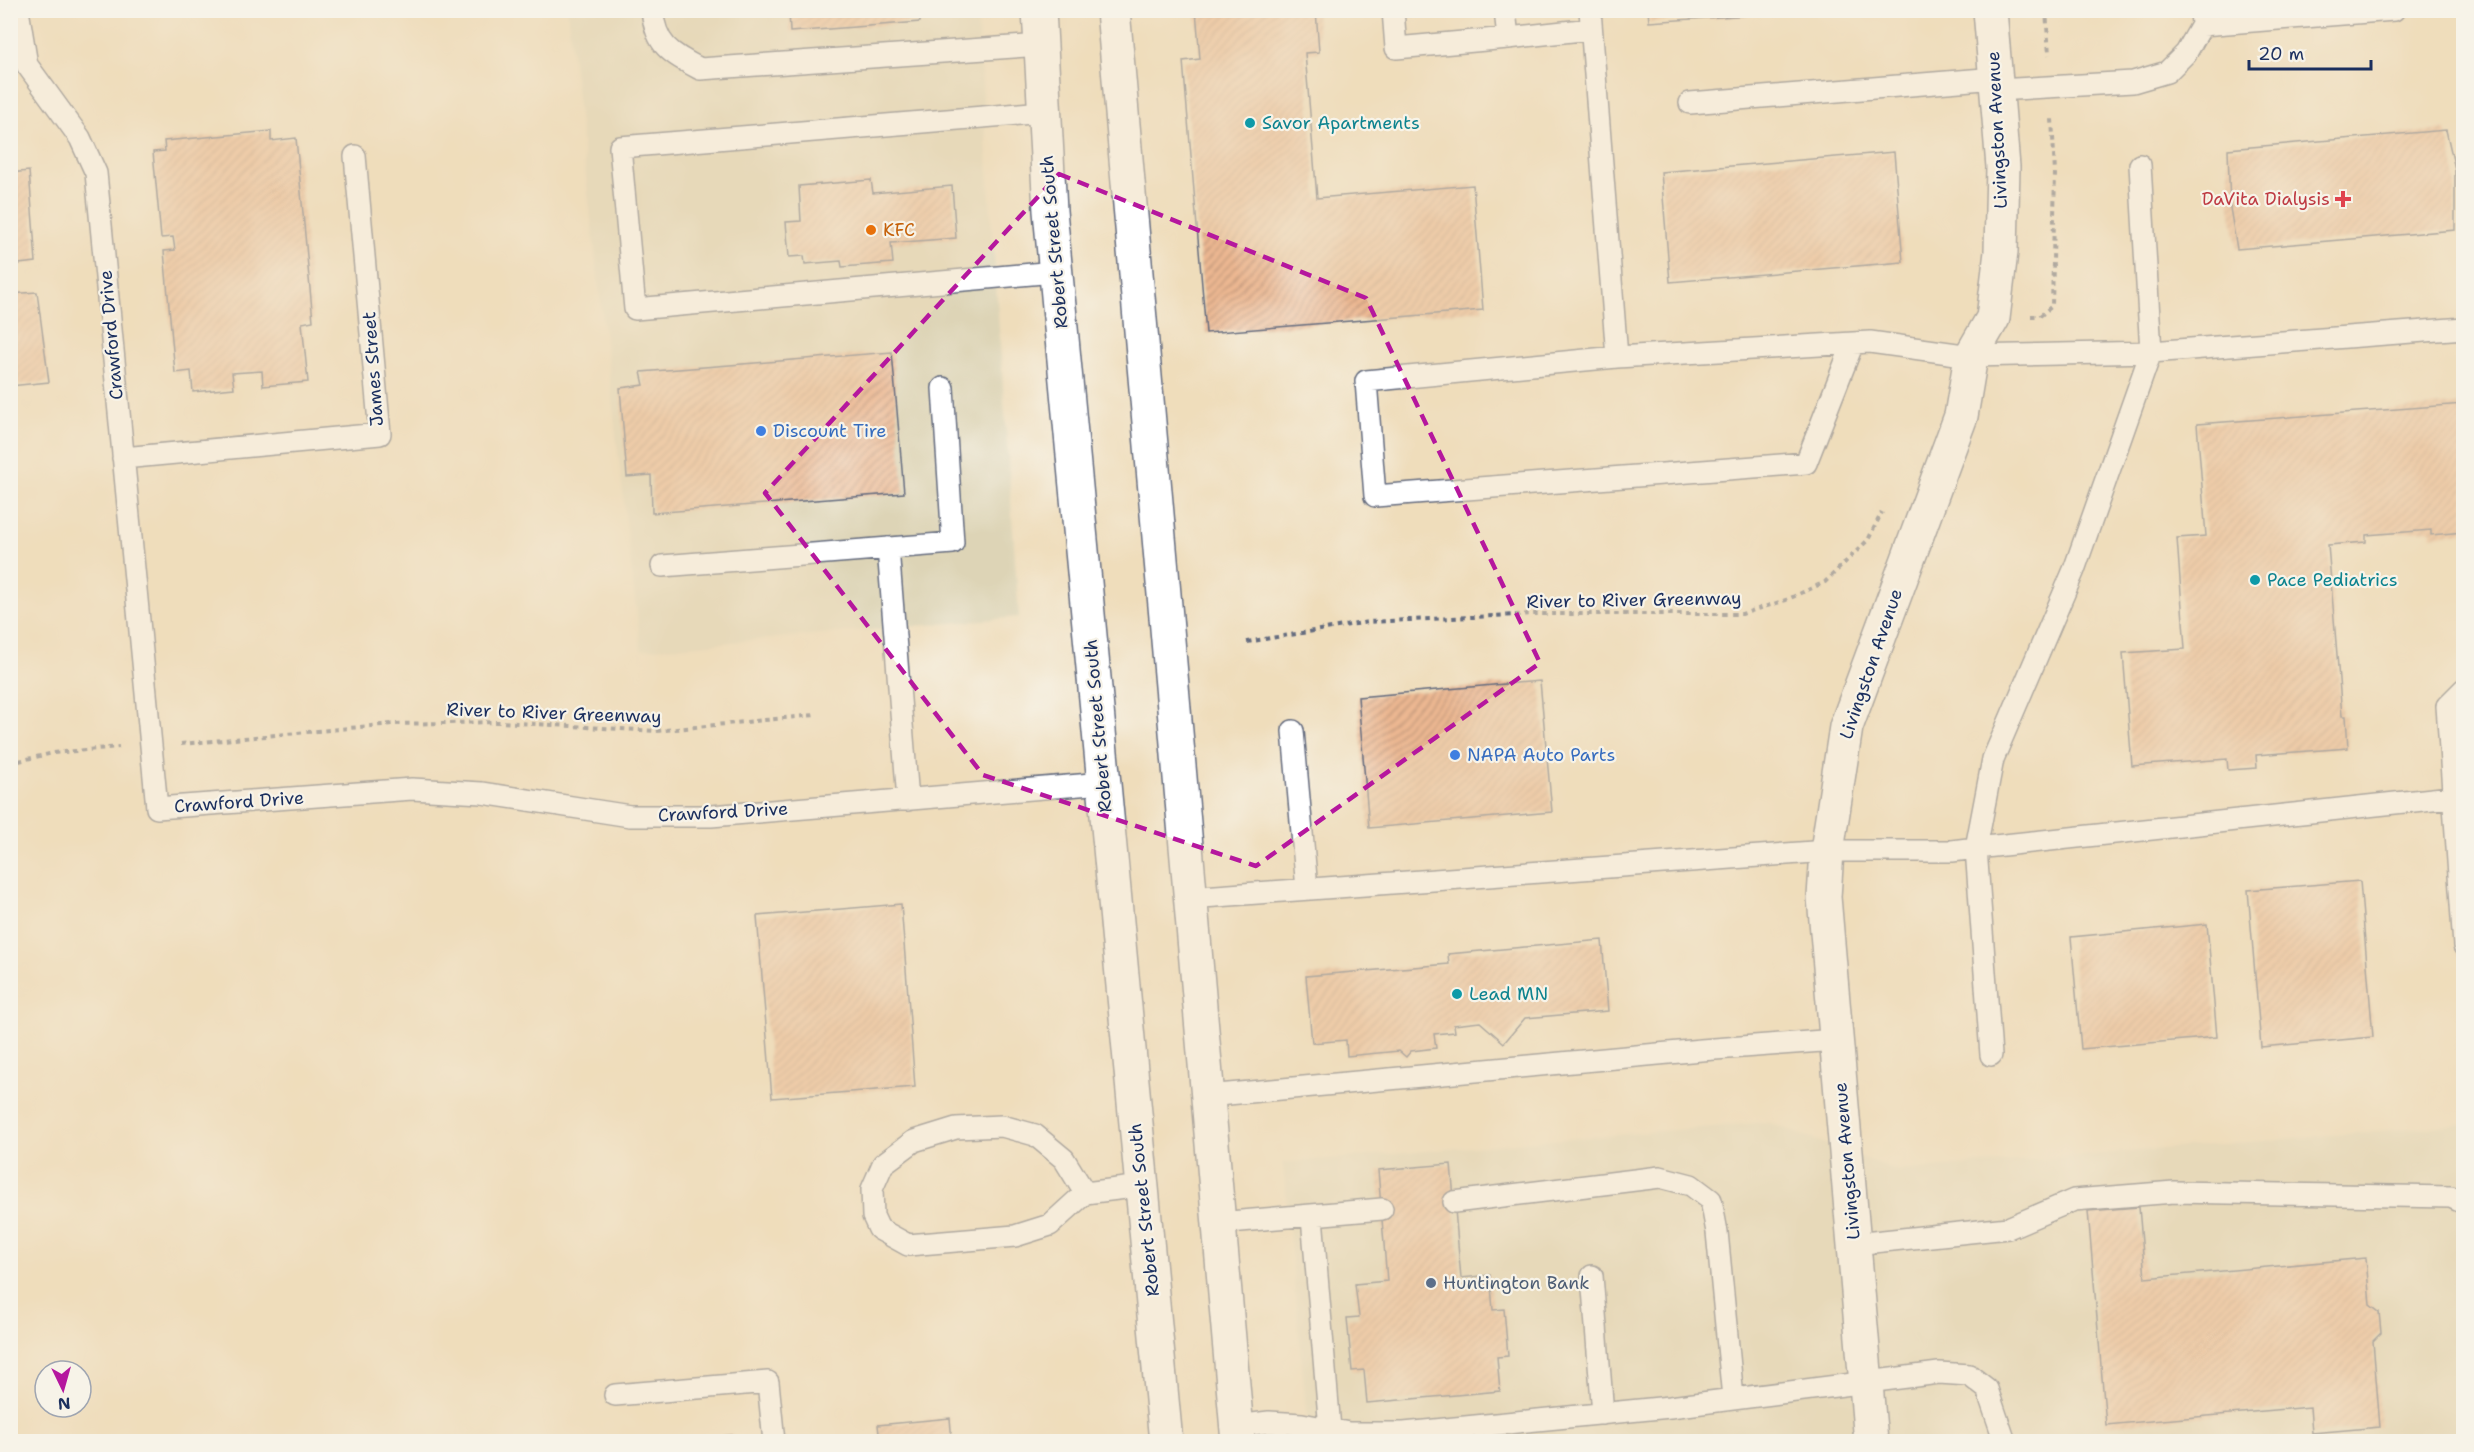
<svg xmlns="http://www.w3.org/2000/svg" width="2474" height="1452" font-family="'Shantell Sans',sans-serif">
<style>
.built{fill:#ddd4b6}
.building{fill:url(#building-hatch)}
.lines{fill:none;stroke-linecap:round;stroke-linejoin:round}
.service-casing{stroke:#656c7f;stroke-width:24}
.minor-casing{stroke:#656c7f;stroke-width:36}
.secondary-casing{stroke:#656c7f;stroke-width:36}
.path{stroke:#656c7f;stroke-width:4;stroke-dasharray:4.5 4.5;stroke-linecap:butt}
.service{stroke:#fff;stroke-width:21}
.minor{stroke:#fff;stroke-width:33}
.secondary{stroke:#fff;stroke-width:33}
.marked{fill:none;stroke:#b5179e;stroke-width:4.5;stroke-dasharray:12 8;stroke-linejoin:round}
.culture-dot{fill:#0f9aa8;stroke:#f7f3e8;stroke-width:2}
.health-dot{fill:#e0444e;stroke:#f7f3e8;stroke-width:2}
.food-dot{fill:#e8710a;stroke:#f7f3e8;stroke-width:2}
.shop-dot{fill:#3f7fe0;stroke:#f7f3e8;stroke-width:2}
.service-dot{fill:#5c6f8a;stroke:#f7f3e8;stroke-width:2}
.labels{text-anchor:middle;stroke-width:4.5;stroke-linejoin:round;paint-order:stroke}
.culture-label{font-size:18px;fill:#0d838f;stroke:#f7f3e8;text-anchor:start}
.street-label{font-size:18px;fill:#1b2f5e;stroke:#f7f3e8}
.health-label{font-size:18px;fill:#be3a42;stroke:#f7f3e8;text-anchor:end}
.food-label{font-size:18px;fill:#c56008;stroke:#f7f3e8;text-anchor:start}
.shop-label{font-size:18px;fill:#366cbe;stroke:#f7f3e8;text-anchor:start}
.service-label{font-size:18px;fill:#4e5e75;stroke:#f7f3e8;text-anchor:start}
</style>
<defs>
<pattern id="building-hatch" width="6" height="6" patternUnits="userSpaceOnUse" patternTransform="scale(1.5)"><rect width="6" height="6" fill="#ecb791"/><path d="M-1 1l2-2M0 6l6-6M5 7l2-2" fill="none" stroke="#be957a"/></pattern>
</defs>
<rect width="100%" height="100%" fill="#f7f3e8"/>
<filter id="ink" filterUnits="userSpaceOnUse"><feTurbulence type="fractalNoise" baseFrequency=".0167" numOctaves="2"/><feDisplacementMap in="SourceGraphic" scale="12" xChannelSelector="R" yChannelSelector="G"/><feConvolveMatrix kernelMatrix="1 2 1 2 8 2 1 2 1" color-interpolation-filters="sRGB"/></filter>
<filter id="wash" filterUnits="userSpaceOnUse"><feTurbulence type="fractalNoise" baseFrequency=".008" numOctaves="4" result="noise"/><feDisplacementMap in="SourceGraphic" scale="24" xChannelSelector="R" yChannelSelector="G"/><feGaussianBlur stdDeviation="1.35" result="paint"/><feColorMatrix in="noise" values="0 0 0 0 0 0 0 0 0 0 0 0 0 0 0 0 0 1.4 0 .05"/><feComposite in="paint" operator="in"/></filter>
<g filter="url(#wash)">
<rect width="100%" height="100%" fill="#efddbb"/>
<path class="built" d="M567,11H977L1019,617L641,650Z
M1768,1122L1898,1171L2463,1124V1441H1309L1283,1163Z"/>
<g id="blocks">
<path class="building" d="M789,10H920V22L790,32Z
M1196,10H1316L1319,52L1305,53L1317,198L1473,185L1483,310L1206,333L1183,61L1200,59Z
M1648,10H1794V12L1649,22Z
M2446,130L2455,169V230L2237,249L2230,208L2228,149Z
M271,131V141L296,138L313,321L302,323L308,382L263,386L262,371L232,373L234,388L193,392L191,371L175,373L164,251L175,250L173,237L161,238L153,152L165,151L164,141Z
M1894,152L1903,262L1670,282L1661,172Z
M29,171L36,262L10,265V173Z
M871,180L873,193L952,186L956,238L891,243L893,263L842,267L841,261L805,264L804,256L789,257L786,222L801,221L799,186Z
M37,292L49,382L10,386V294Z
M892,352L904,493L652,513L651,475L627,477L620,388L644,385L641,372Z
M2464,404V532L2431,535V530L2366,535V542L2328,545L2342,716H2346L2348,748L2256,755L2257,768L2228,770L2227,759L2132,766L2123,653L2185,649L2177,538L2206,536L2197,424Z
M1540,681L1552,812L1369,828L1358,697Z
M2360,881L2373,1037L2261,1047L2248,890Z
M901,904L915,1087L772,1098L757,916Z
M2207,924L2217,1037L2081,1049L2071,937Z
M1602,940L1608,1011L1525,1018L1504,1043L1480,1022L1454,1025L1455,1032L1434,1034L1436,1048L1411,1051L1406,1057L1399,1051L1347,1056L1346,1040L1312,1043L1306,976L1449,964L1448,954Z
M1451,1164L1461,1278L1490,1275L1493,1310L1504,1309L1508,1356L1497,1357L1500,1391L1367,1403L1364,1370L1352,1371L1347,1318L1359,1317L1355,1284L1387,1281L1378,1170Z
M2139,1207L2145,1278L2366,1258L2370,1305L2379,1312L2381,1333L2373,1341L2380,1427L2312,1433L2310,1407L2106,1425L2088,1211Z
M950,1418L952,1442H880L878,1425Z
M732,1435L733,1442H673V1440Z"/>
</g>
</g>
<g filter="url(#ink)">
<use href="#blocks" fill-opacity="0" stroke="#656c7f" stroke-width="1.5"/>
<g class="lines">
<defs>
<path id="service" d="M18,10L27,65L80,138L96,173L157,808L412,789L482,793L630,816H711L1103,783
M652,10C656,46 670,53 700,69L1041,45
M1393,10L1396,48L1508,38
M1505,10L1508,38L1591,29
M1590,10L1617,357
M2201,10L2202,25L2394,10
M1997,90L2133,82L2167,72L2186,53L2202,25
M1690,103L1996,78
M1044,112L620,147L635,309L1055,272
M1853,343L1806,463L1375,496L1366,381L1617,357L1853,343L1870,342L1971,356L2151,352L2140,165
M123,458L380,434L355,156
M888,548L908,800
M662,566L953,543L943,388
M2464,689L2447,706L2464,946
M1293,731L1307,889
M1189,898L1827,851H1952L1976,848L1993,759L2074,570L2151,352L2464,328
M1991,1055L1976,848L2451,797
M1207,1096L1701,1050L1836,1040
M1085,1193L1050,1225L1015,1236L908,1245L879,1229L873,1216L872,1189L883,1164L914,1141L956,1128L1002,1126L1035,1135L1064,1159L1085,1193L1142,1186
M1454,1202L1660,1177L1691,1185L1711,1200L1717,1232L1733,1398
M1312,1217L1330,1429
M1218,1223L1382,1209
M1854,1244L2008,1228L2074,1200L2174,1192L2451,1197L2464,1203
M1592,1276L1603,1414
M615,1395L768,1382L774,1442
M1236,1426L1269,1422L1302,1424L1349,1433H1404L1670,1407L1939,1373L1969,1375L1987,1389L2005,1442"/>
<path id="minor" d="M1871,1442L1824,897L1827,851L1846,727L1961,416L1971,356L1993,318L2001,252L2003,167L1990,10"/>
<path id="secondary" d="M1039,10L1050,211L1166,1442
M1113,10L1238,1442"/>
</defs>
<use href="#service" class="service-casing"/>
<use href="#minor" class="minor-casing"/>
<use href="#secondary" class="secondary-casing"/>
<path class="path" d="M2046,10L2049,55
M2031,316H2040L2052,306L2055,173L2052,119
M1247,642L1368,622L1535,614H1742L1786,600L1825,582L1868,540L1882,512
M181,744L392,724L501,722L656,731L815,715
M10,763L53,753L119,747"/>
<use href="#service" class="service"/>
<use href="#minor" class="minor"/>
<use href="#secondary" class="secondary"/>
</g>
</g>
<path d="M0 0H2474V1452H0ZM1059,174L1366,298L1540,663L1256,866L983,775L765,493Z" fill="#efddbb" fill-opacity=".55" fill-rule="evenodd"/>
<path class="marked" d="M1059,174L1366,298L1540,663L1256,866L983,775L765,493Z"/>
<g class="culture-dot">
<circle cx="1250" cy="123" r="6"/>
<circle cx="2255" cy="580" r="6"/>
<circle cx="1457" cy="994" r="6"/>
</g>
<path class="health-dot" d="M2340 190h6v6h6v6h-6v6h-6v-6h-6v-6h6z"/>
<circle class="food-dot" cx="871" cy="230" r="6"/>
<g class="shop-dot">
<circle cx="761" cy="431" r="6"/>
<circle cx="1455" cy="755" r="6"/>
</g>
<circle class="service-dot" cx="1431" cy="1283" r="6"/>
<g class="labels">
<g class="culture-label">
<text x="1262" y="129">Savor Apartments</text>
<text x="2267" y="586">Pace Pediatrics</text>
<text x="1469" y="1000">Lead MN</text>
</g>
<g class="street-label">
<text transform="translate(1997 130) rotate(-93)" y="6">Livingston Avenue</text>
<text transform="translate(1054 242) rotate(-95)" y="6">Robert Street South</text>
<text transform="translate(111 335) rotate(-95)" y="6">Crawford Drive</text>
<text transform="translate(373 369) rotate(-94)" y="6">James Street</text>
<text transform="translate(1634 600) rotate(-1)" y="6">River to River Greenway</text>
<text transform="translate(1871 664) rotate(-71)" y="6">Livingston Avenue</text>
<text transform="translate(554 713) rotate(2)" y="6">River to River Greenway</text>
<text transform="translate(1098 726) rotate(-95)" y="6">Robert Street South</text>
<text transform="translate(239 802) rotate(-4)" y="6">Crawford Drive</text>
<text transform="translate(723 812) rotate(-3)" y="6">Crawford Drive</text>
<text transform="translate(1847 1161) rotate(-95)" y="6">Livingston Avenue</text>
<text transform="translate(1144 1210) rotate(-96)" y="6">Robert Street South</text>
</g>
<g class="health-label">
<text x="2330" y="205">DaVita Dialysis</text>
</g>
<g class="food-label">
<text x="883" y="236">KFC</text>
</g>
<g class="shop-label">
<text x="773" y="437">Discount Tire</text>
<text x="1467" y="761">NAPA Auto Parts</text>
</g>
<g class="service-label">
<text x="1443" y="1289">Huntington Bank</text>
</g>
</g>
<rect width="2474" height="1452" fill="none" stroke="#f7f3e8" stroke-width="36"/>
<g transform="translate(63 1389) rotate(175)"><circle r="28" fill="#f7f3e8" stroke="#9fa5b1" stroke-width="1.5"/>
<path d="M0-4.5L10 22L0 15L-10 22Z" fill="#b5179e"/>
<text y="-9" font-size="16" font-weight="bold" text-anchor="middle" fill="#1b2f5e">N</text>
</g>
<path d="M2249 60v9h122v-9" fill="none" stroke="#1b2f5e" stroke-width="3"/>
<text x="2258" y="60" font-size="18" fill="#1b2f5e" stroke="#f7f3e8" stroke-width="4.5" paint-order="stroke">20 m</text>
</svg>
